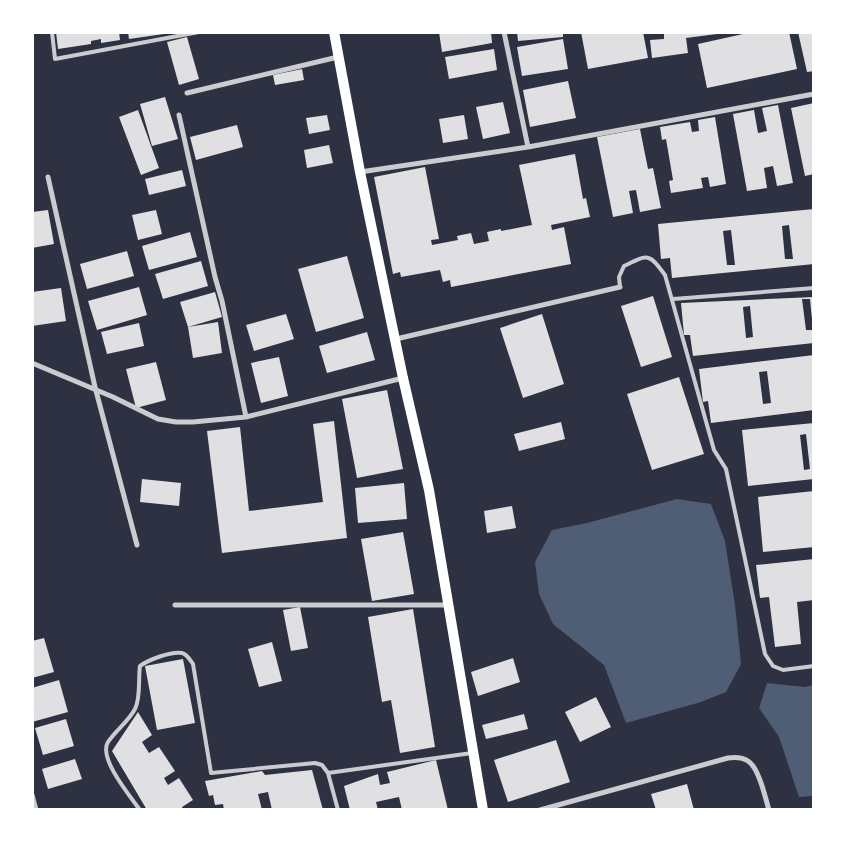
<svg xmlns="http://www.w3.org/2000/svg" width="846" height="842" font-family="Raleway,sans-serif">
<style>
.water{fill:#4f5d75}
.building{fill:#e0e0e3;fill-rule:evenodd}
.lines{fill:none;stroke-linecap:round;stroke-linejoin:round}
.service{stroke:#caccd0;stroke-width:4}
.minor{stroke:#caccd0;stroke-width:5}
.secondary{stroke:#fff;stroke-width:10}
</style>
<rect width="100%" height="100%" fill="#2d3142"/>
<path class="water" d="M677,499L711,504L725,541L735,605L741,664L726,692L701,702L626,723L604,665L553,624L539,594L535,562L552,530L587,523Z
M767,683L805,687L813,685V796L799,797L779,737L759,708Z"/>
<path class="building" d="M56,32H119L120,40L101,43V39L91,41V44L58,49Z
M128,32H164V34L129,39Z
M439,32H491L492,43L442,52Z
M517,32H563V37L518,41Z
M581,32H643L648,58L588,69Z
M664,32H717V34L686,38L688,53L652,58L650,40L664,39Z
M752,32H789L797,69L707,88L698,44Z
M798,32H814V71L807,72Z
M187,37L199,79L179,85L167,42Z
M563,39L568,69L522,76L517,47Z
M494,49L497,70L449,79L445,57Z
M302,69L304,80L275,85L273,75Z
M568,81L576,118L530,127L523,90Z
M165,97L178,139L152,146L140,104Z
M503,102L510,133L483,139L476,107Z
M814,103V174L805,176L791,108Z
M778,105L793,183L777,186L773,166L764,168L767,188L747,191L733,114L754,110L758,133L767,131L762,108Z
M138,110L159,168L141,175L119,117Z
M327,115L330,130L309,134L306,118Z
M464,115L468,139L443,143L439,119Z
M715,117L726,184L710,187L708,177L701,178L703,188L671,193L669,181L673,180L666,139L662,140L660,127L690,122L692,132L699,131L698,120Z
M237,125L243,147L196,160L190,137Z
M640,129L648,169L653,168L661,208L640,212L636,190L629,191L633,213L613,217L597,137Z
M329,145L333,163L307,168L304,150Z
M575,154L583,199L586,198L590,217L551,225L552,230L564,227L571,264L451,287L450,280L443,282L440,270L401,277L400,272L393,274L374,177L425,167L439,239L431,240L432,245L458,240L457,236L471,233L474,244L489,241L487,232L501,229V231L532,225L519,165Z
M182,170L186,186L149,195L145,179Z
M814,209V264L672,278L670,258L661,259L658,224ZM789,225L793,259H785L782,226ZM731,230L735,265H727L723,231Z
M48,210L54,244L32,248V212Z
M156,210L162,234L138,240L132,215Z
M190,232L197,257L149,270L142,246Z
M127,251L134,276L87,289L80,264Z
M347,256L364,318L316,332L298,269Z
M201,261L208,286L163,299L155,274Z
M139,287L147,315L97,330L88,301Z
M61,288L66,321L32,326V292Z
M215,292L222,317L188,327L180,302Z
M653,296L672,357L641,367L621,306Z
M814,297V319H812L810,299H802L806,330H814V343L693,356L690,335H684L681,303ZM750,306L753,337L746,338L743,307Z
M286,314L294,339L254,351L246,325Z
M542,314L564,384L523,398L500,328Z
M218,322L222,353L193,358L188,327Z
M139,323L144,346L107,354L101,332Z
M367,332L375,360L327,373L319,346Z
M814,355V410L711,423L708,401L703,402L699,369ZM767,371L771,403L763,404L759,372Z
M279,357L288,396L261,403L251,363Z
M156,362L166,400L136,408L126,369Z
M679,377L704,454L652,470L627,394Z
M387,390L403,469L357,478L342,399Z
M334,421L347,538L222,553L207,431L240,427L249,511L323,502L313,424Z
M561,422L565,439L519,451L514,434Z
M814,423V479L748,486L742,430ZM806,434L810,469L804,470L800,435Z
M142,479L181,483L179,506L140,502Z
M404,483L407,519L358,523L355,488Z
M814,491V547L763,552L758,497Z
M512,506L516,528L487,533L484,511Z
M403,532L414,594L372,601L361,539Z
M814,559V600L797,602L801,644L775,647L769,597L760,598L756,565Z
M300,607L308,648L291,651L283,610Z
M413,609L435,747L400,753L391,700L382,702L368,617Z
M44,638L54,672L32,678V641Z
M272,642L282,681L259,687L248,649Z
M513,658L520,682L478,696L471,672Z
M183,659L195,723L157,730L145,666Z
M59,680L68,712L32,722V688Z
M596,697L611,727L580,742L565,712Z
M138,712L152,735L142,742L149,753L159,747L175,771L164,778L168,785L179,778L193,800L182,807L184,810H147L112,751Z
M524,714L528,729L486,739L482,725Z
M66,719L74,746L43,755L35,728Z
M556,740L570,782L508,802L494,760Z
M75,759L82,779L48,789L42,769Z
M436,760L448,810H402L399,797L376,802L378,810H350L344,786L378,774L380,785L390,783L387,772Z
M312,770L323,810H272L268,792L258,794L262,810H224L223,804L215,805L213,795L209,796L205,781L262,771L265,775Z
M687,784L694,810H656L651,794Z"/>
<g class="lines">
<path class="service" d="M52,32L55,59L199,32
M620,287L619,277L624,266C648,254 649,253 665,275L714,450L726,469L765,654L773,666L783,670L814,666
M673,299L814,288
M328,773L338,810
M140,810C130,796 98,758 108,742C116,730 128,722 135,709C141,697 138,679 140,666C148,660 171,651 182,653C187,654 190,660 193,664L211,773L315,763L322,765L328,773L472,753"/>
<path class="minor" d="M504,32L528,147
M187,93L338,57
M179,115L215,277L222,301L246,417
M360,172L528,147L814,94
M48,177L95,387L137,545
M396,339L620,287
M32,363L113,397L158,419L176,422H193L246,417L403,378
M175,605H449
M32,795L36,810
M540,810L728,758C735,757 742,757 748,761C759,768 765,797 769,810"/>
<path class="secondary" d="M334,32L360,172L403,378L429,490L483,810"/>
</g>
<rect width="846" height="842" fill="none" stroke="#ffffff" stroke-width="68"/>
</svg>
